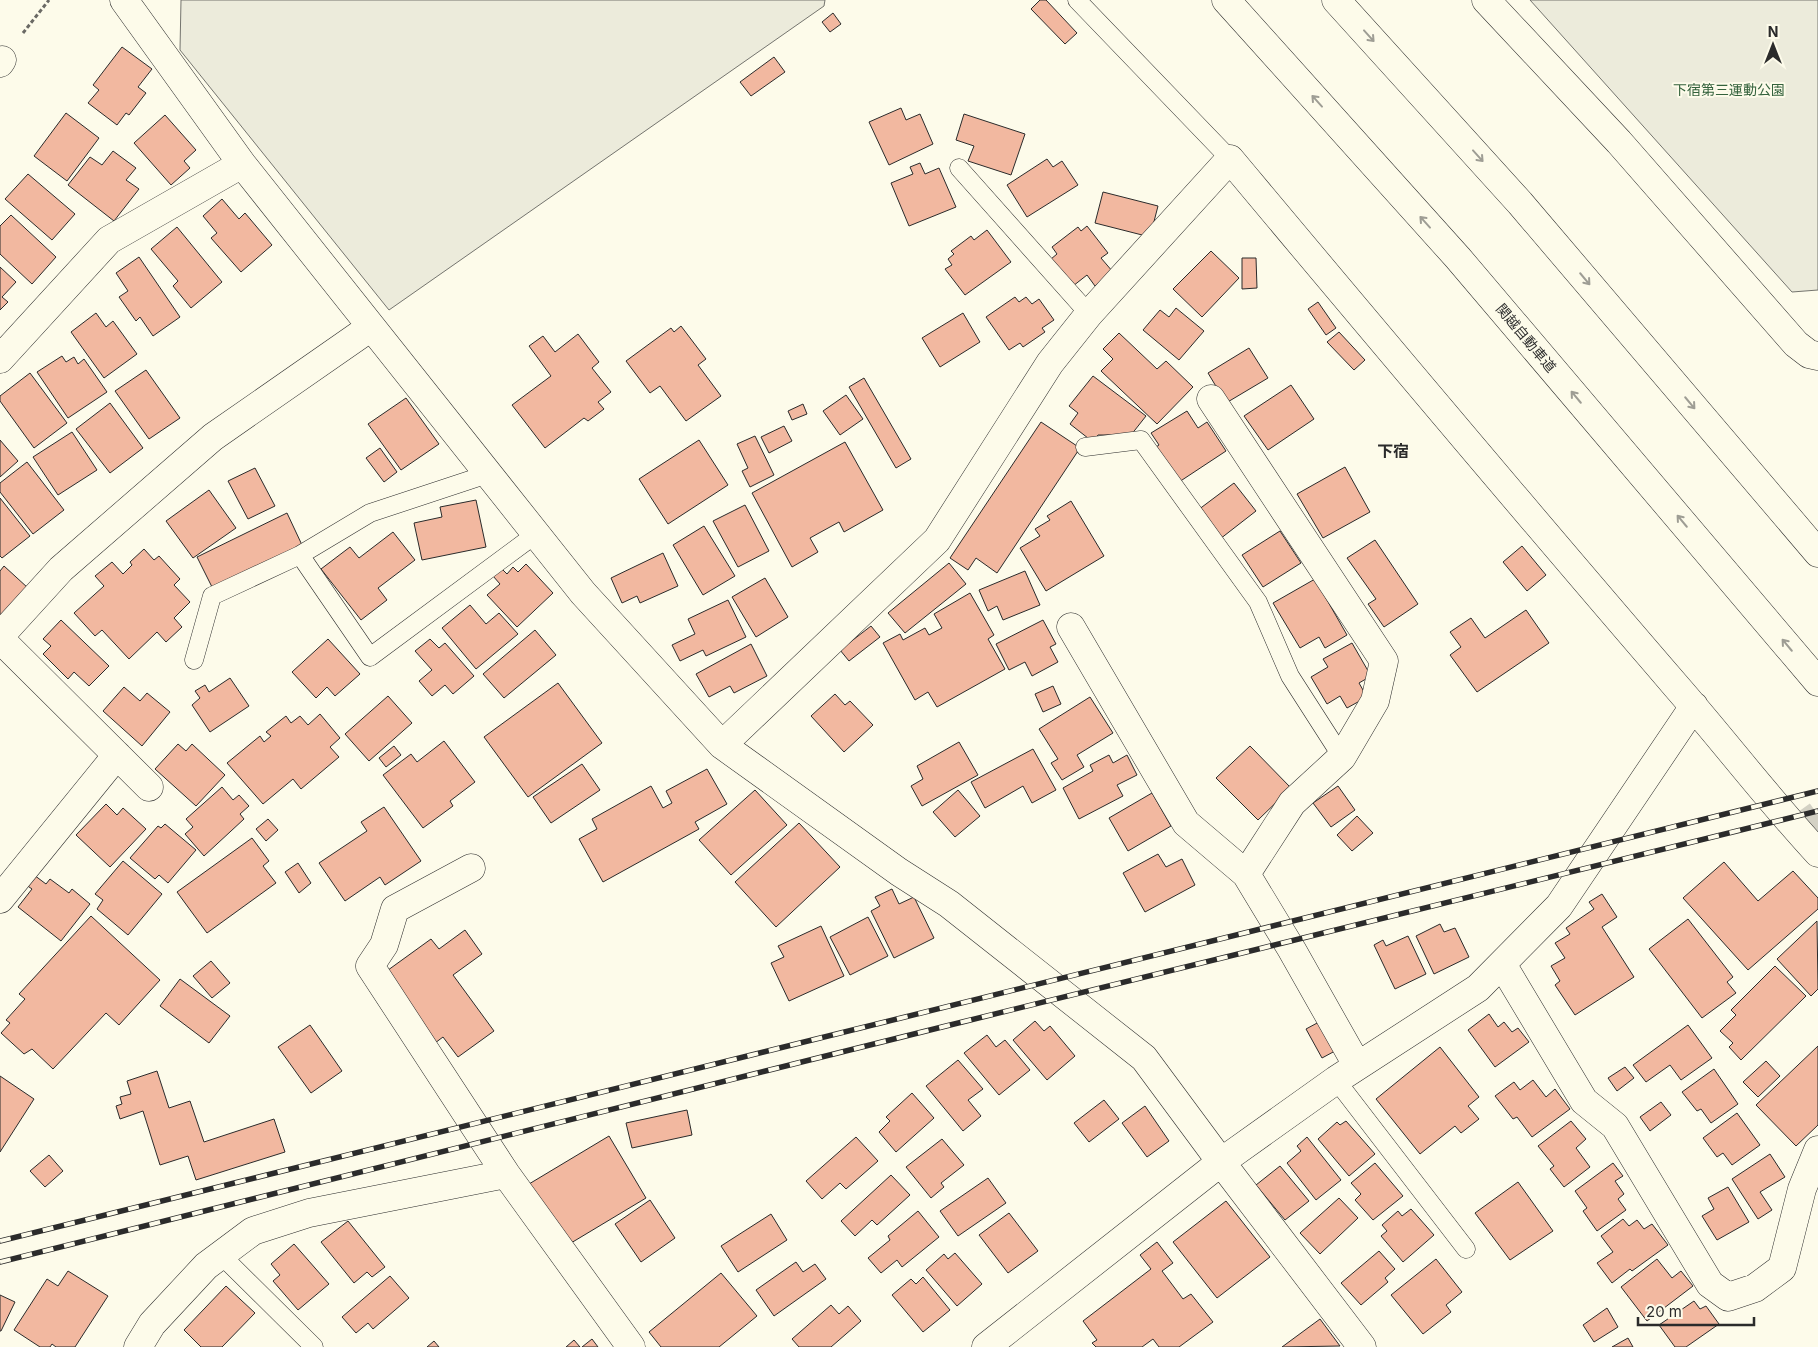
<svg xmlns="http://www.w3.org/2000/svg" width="1818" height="1347" font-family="Inter,'Noto Sans JP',sans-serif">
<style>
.green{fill:#ecebdb;stroke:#74746e}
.building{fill:#f2b8a0;stroke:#2b2b2b}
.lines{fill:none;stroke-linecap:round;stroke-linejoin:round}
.street-tunnel{stroke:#d3d1c4;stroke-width:28;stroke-dasharray:28 14;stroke-linecap:butt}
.lane-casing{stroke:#2b2b2b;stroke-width:19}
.street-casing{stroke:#2b2b2b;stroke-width:29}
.secondary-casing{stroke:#2b2b2b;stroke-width:29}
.highway-casing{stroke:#2b2b2b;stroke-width:29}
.path{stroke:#6a6964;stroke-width:3;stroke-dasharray:4 2.5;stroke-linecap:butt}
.lane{stroke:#fdfbea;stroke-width:18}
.street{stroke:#fdfbea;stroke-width:28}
.secondary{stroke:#fdfbea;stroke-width:28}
.highway{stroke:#fdfbea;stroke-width:28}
.rail-casing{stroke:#2b2b2b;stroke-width:5.5}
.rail{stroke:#fdfbea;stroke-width:4;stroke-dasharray:11;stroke-linecap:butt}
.oneway{stroke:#9e9d94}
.labels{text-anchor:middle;stroke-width:4;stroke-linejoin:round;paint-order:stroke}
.park-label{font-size:14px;fill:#34623c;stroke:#fdfbea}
.street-label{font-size:14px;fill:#2b2b2b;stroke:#fdfbea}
.quarter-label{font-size:16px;font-weight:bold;fill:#2b2b2b;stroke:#fdfbea}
</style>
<rect width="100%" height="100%" fill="#fdfbea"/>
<path class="green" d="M181,0H825L824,6L389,310L180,50Z
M1530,0H1818V290L1792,292Z"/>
<path class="building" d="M1040,0H1046L1077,33L1065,44L1031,9Z
M833,13L841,24L830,32L822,22Z
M122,47L152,69L138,87L146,93L129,115L126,113L117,125L88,103L99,90L93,85Z
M774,57L785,72L751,96L740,82Z
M901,108L906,120L920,114L933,144L889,165L869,122Z
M66,113L99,138L67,181L34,156Z
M964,114L1025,134L1011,175L968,161L974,146L956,140Z
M165,115L196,150L184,161L190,168L171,185L134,143Z
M113,151L136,168L126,180L139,189L114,221L68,185L90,157L102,165Z
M1047,159L1053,167L1062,161L1078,185L1027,217L1007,185Z
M920,163L925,174L939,168L956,207L909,226L891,183L913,174L910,167Z
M28,174L75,214L52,240L5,199Z
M1103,192L1158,206L1150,237L1095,223Z
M222,199L239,219L245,213L272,245L241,272L211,238L217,233L203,216Z
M11,215L56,257L32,284L0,254V226Z
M1087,226L1108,253L1101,258L1113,272L1095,286L1087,275L1073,286L1051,259L1057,254L1052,247L1078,227L1081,231Z
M177,227L222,282L191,308L173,286L178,281L151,249Z
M987,230L1011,262L965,295L945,269L952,265L948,259L954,254L951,251L971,236L974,240Z
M1211,251L1239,278L1202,317L1173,289Z
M139,257L180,317L153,336L140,317L136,321L119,297L128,291L116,273Z
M1242,258H1256L1257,288L1242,289Z
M0,267L16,282L2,297L8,302L0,310Z
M1015,297L1019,302L1026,297L1032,304L1039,299L1054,320L1042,328L1045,332L1023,347L1020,343L1009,350L986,317Z
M1318,302L1336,328L1326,335L1308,309Z
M1176,308L1204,331L1179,360L1143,330L1160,310L1169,317Z
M96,313L106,327L113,321L137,354L104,378L71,332Z
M963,313L980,342L940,367L922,338Z
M681,326L706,359L698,365L721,396L686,421L660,386L650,393L626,361L671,328L674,332Z
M1339,332L1365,360L1354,370L1327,342Z
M1119,333L1157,369L1166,361L1193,387L1157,424L1101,371L1113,359L1103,349Z
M578,334L599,362L592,368L611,392L598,402L604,409L588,421L584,418L545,448L512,405L551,376L529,346L543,336L555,352Z
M1249,348L1268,378L1226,403L1208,373Z
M62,356L66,362L74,357L78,364L84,359L107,392L68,418L37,372Z
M146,370L180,418L149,439L115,391Z
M30,373L67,423L34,448L0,401V396Z
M1093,376L1146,416L1131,435H1098L1093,442L1070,424L1078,413L1069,406Z
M864,378L911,459L896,468L849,387Z
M1291,385L1314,419L1268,450L1244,416Z
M846,395L863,419L840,435L823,411Z
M406,398L439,444L401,470L368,424Z
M110,403L143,448L110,473L76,429Z
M803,404L807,414L792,420L788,411Z
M1187,411L1198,428L1207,422L1226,451L1176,484L1153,449L1159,445L1151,433Z
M1041,422L1080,448L997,573L976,558L968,570L950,558Z
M784,426L792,441L769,453L761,437Z
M72,432L97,470L58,495L33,457Z
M755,436L774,475L750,487L742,471L748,468L737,444Z
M0,440L18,461L0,477Z
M699,440L728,485L668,524L639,479Z
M845,442L883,510L844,532L839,522L810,538L818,552L792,567L752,493Z
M380,448L397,472L384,482L366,458Z
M27,462L64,510L33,534L0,492V483Z
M1345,467L1370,512L1323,538L1297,494Z
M255,468L275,506L248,519L228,481Z
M1234,483L1256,511L1220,539L1198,510Z
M209,490L236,528L193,558L166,521Z
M0,498L30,536L2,558L0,556Z
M476,500L486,547L422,560L414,523L442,517L440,507Z
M1071,501L1104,556L1046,591L1020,548L1040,536L1035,529L1050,520L1047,516Z
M745,505L769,551L738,567L713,521Z
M287,513L302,545L213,589L197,557Z
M704,526L735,576L703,595L673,545Z
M1280,531L1301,563L1263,587L1242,555Z
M393,532L415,560L378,588L387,600L361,620L321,569L350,547L359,558Z
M1375,540L1418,604L1384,627L1368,604L1376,599L1347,558Z
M1522,546L1546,575L1527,591L1503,562Z
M144,549L154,560L159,556L180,579L174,585L190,602L174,618L182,627L166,642L157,632L129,659L102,630L95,636L74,613L104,586L95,576L112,562L123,574L132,565L130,562Z
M663,553L678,586L640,603L637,596L622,603L611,578Z
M949,563L966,584L905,633L888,613Z
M526,564L553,593L517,627L487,595L500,584L493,576L502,569L507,574L513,567L518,572Z
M4,566L28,588L0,618V571Z
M1025,571L1040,605L1003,620L997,606L988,611L979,590Z
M765,578L788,617L756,637L732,597Z
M1315,579L1347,635L1325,648L1319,637L1300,648L1273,603Z
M970,593L994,635L988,639L1005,669L937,707L928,692L915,700L883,643L900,634L903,640L925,628L929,635L942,628L934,614Z
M728,600L746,637L706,656L703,650L680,661L672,645L695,634L688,619Z
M470,605L486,624L499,613L518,634L476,669L442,628Z
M1526,610L1549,643L1477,692L1450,655L1461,647L1450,632L1471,618L1485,638Z
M61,620L109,666L89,686L74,672L68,679L43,654L51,646L43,639Z
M1043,620L1056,644L1050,647L1058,662L1032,676L1025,662L1009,670L996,644Z
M871,626L880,637L849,661L840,650Z
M535,630L556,655L504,698L483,674Z
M328,639L360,674L335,696L327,687L316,698L292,672Z
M430,639L439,648L445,643L474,676L453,694L445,685L432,696L419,681L432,670L415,651Z
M1352,643L1371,676L1359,683L1367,697L1347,708L1340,696L1327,704L1311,677L1328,667L1323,659Z
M751,644L767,676L734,693L730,686L709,697L696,674Z
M230,678L249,706L210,732L192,705L200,698L195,691L205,685L209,692Z
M558,683L602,743L528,797L484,737Z
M1053,686L1061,704L1043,712L1035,694Z
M124,687L140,701L147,693L170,712L142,746L103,711Z
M835,694L845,705L850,701L873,725L844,752L811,716Z
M388,696L412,723L369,761L345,734Z
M1090,697L1113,733L1077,755L1084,767L1062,780L1051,763L1058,759L1039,729Z
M320,714L340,738L330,747L339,757L301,789L293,779L263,804L227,763L260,736L264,742L271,736L266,732L286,716L291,723L300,716L308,725Z
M444,741L475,782L450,801L453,806L423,828L383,775L411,754L417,762Z
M959,742L978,775L922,806L911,786L923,779L917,766Z
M178,744L186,751L192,744L225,775L196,806L155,769Z
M394,746L401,755L386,767L379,758Z
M1250,746L1291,788L1258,820L1216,778Z
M1033,749L1056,790L1032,803L1023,786L985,808L971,782Z
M1109,755L1113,763L1127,755L1137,775L1117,785L1123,796L1079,819L1063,788L1093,771L1090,765Z
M582,764L600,790L551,823L533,797Z
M707,769L727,804L695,822L699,829L603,882L579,839L597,829L592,819L651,786L663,808L672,803L666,791Z
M1338,786L1355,810L1331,827L1313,803Z
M222,787L233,800L239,795L249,806L240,814L244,819L204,856L185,834L193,827L186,819Z
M755,790L787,825L731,875L699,840Z
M958,790L980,816L955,837L933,812Z
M1152,793L1171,826L1128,851L1109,818Z
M106,804L117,815L123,808L146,829L110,867L76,835Z
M384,807L421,861L385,885L380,877L345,901L319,863L367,831L361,822Z
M1357,816L1373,833L1352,851L1337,835Z
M268,819L278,830L266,841L256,829Z
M799,823L840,867L776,927L735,882Z
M165,824L196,850L168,883L159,875L155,879L130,858L158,826L161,828Z
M252,838L269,861L263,866L276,883L207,933L177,892Z
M1158,854L1166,867L1182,859L1195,885L1145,912L1123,873Z
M123,861L162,894L128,935L97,909L103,900L95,894Z
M1724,862L1758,901L1793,871L1818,898V909L1748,970L1683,898Z
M298,863L311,883L299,893L285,872Z
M30,872L46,884L50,879L69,893L72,889L90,904L61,941L18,907L32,889L22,882Z
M892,889L899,904L914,897L934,938L894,958L871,911L880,906L875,897Z
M1602,894L1617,917L1602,927L1634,977L1575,1015L1555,985L1560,981L1551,966L1565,958L1555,943L1570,934L1566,928L1594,909L1589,902Z
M91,916L160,980L119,1025L106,1013L53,1069L32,1049L24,1054L1,1033L10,1023L6,1020L25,999L19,994Z
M868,917L888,956L850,975L830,937Z
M1688,919L1733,977L1727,982L1736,993L1702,1018L1649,949Z
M1817,921L1818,989L1811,996L1777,959Z
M1440,924L1444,932L1455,928L1469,957L1434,974L1416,936Z
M821,926L844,976L789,1001L771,963L784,957L778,946Z
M465,930L482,954L453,975L494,1031L458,1057L443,1037L435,1043L384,973L431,939L439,949Z
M1408,936L1426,974L1395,989L1374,945L1383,940L1386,946Z
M211,961L230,983L212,998L193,976Z
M1775,966L1806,996L1741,1060L1729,1047L1733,1043L1720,1031L1736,1015L1731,1010Z
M180,979L230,1016L209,1043L160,1006Z
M1489,1014L1498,1027L1504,1022L1512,1032L1518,1028L1529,1042L1495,1067L1468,1030Z
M1035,1021L1044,1031L1050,1026L1075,1056L1047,1080L1013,1040Z
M1319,1022L1335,1051L1322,1058L1306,1029Z
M310,1025L342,1071L311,1093L278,1047Z
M1688,1025L1712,1058L1681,1080L1670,1065L1646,1082L1633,1065Z
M987,1035L996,1047L1005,1040L1030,1070L999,1095L964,1053Z
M1818,1046V1125L1796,1146L1756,1105Z
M1440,1047L1479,1097L1468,1106L1479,1119L1461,1133L1455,1126L1420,1154L1376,1099Z
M958,1060L983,1089L968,1100L981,1116L963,1131L926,1086Z
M1766,1061L1780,1076L1758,1097L1743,1082Z
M1625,1067L1634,1078L1617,1091L1608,1078Z
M1714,1069L1738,1104L1711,1123L1701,1109L1697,1111L1682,1092Z
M157,1071L169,1108L190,1101L204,1142L274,1119L285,1152L196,1180L188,1156L160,1165L143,1111L120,1119L116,1106L122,1104L120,1097L131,1094L127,1081Z
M0,1076L34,1099L0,1152Z
M1533,1080L1546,1097L1555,1089L1570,1109L1532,1137L1517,1117L1513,1119L1495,1096L1514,1082L1520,1090Z
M912,1093L934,1118L896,1152L879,1132L890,1121L886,1117Z
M1104,1100L1119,1119L1089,1142L1074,1123Z
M1661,1102L1671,1115L1650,1131L1640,1117Z
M1145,1106L1169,1141L1147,1157L1122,1123Z
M687,1110L692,1135L632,1148L626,1123Z
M1737,1113L1760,1145L1732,1165L1723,1153L1717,1157L1703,1138Z
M1346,1121L1375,1154L1349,1176L1318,1139L1337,1122L1340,1125Z
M1571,1121L1586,1139L1576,1148L1590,1167L1564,1187L1550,1169L1554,1166L1538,1146Z
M609,1136L646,1198L566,1246L529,1184Z
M856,1137L878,1161L846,1189L840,1183L822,1199L806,1181Z
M1307,1137L1341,1180L1316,1200L1287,1163L1301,1151L1297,1146Z
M942,1139L964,1165L941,1183L944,1187L931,1198L906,1167Z
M1770,1154L1785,1177L1760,1192L1772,1210L1758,1219L1732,1179Z
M49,1155L63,1171L45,1187L30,1171Z
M1375,1163L1403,1196L1373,1220L1355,1200L1361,1194L1351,1183Z
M1613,1163L1623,1176L1615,1181L1624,1194L1618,1199L1626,1210L1597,1231L1583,1211L1587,1208L1575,1191Z
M1280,1166L1309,1201L1285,1220L1256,1185Z
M891,1175L910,1195L877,1225L872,1220L855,1236L841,1221Z
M988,1178L1006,1203L958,1236L940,1211Z
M1518,1182L1553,1231L1510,1260L1475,1213Z
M1728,1187L1749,1222L1717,1240L1702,1216L1714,1209L1708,1198Z
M1339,1198L1358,1218L1320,1254L1300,1233Z
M650,1200L675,1238L641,1262L615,1224Z
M1226,1201L1270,1257L1217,1298L1173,1242Z
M1411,1209L1434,1235L1403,1262L1381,1236L1387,1231L1382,1225L1398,1211L1402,1216Z
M918,1211L939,1237L902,1267L897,1260L881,1273L868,1258L890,1240L888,1236Z
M1009,1213L1038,1251L1008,1273L979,1235Z
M771,1214L787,1240L738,1272L721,1246Z
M1623,1219L1629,1226L1637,1220L1644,1229L1652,1224L1668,1245L1632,1271L1630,1269L1612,1283L1597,1263L1613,1252L1601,1236Z
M348,1221L385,1267L372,1277L367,1272L354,1283L321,1242Z
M1157,1242L1173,1263L1162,1271L1183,1299L1191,1294L1213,1322L1179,1347H1159L1153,1339L1142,1347H1096L1092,1343L1097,1340L1083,1321L1151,1269L1140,1255Z
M294,1244L329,1284L298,1310L273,1281L280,1275L271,1264Z
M1379,1251L1395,1269L1385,1278L1388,1282L1361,1305L1341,1283Z
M955,1253L982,1284L957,1306L926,1270L944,1254L948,1259Z
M1436,1259L1462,1292L1446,1305L1451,1312L1423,1334L1391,1295Z
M1657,1259L1672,1278L1681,1271L1693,1286L1647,1321L1621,1287Z
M796,1262L803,1272L815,1264L826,1279L774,1316L756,1290Z
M68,1271L108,1296L75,1347H56L52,1344L50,1347H40L14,1330L47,1279L58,1286Z
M721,1273L757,1316L719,1347H661L649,1332Z
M390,1276L409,1298L373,1329L368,1323L356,1333L342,1317Z
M923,1277L950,1310L923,1332L892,1295L911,1279L916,1284Z
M226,1286L255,1313L222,1347H201L184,1330Z
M0,1295L15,1302L1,1331H0Z
M1694,1301L1700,1309L1706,1306L1719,1324L1686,1347H1675L1659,1325Z
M831,1305L839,1314L848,1306L861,1321L831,1347H799L792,1339Z
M1607,1308L1618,1327L1594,1342L1583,1325Z
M1320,1319L1340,1346L1282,1347Z
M1628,1338L1633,1347H1612Z
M592,1339L598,1347H582Z
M574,1340L580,1347H566Z
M434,1341L439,1347H427Z"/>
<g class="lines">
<path class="street-tunnel" d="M1797,830L1818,815"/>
<defs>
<path id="lane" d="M1077,0L1230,159
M959,168L1089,314
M1085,447L1141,440L1258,602L1290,676L1342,757
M300,555L370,657L536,534
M194,660L212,596L300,555L370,513L488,474
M1336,1080L1466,1249
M221,1255L314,1347"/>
<path id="street" d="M124,0L242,164L583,593L722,745L899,872L949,904L1144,1058L1221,1162L1362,1347
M0,63L2,60
M0,359L109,240L242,164
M1211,399L1384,661L1375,701L1342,757L1292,803L1246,874
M1071,627L1186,823L1246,874L1292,950L1357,1065
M0,636L61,569L213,437L371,327
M0,639L149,787
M722,745L937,540L1050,363L1089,314L1230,159C1378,336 1526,512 1676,686C1724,741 1768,799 1818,853
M471,868L395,909L384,945L370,966L506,1174L631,1347
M0,899L117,755
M1502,964L1584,1101L1615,1126L1710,1284L1728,1297L1755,1288L1782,1268L1802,1189L1818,1150
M138,1347L152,1324L206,1266L253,1231L309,1213L506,1174
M986,1347L1221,1162L1336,1080L1478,988L1559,906L1694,706"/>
<path id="secondary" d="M1486,0L1619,142L1796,344L1809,354L1818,356"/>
<path id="highway" d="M1226,0L1458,258L1818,682
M1336,0L1520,203L1818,553"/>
</defs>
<use href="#lane" class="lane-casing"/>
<use href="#street" class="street-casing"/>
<use href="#secondary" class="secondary-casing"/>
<use href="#highway" class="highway-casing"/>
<path class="path" d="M23,33L49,0"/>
<use href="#lane" class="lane"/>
<use href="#street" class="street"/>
<use href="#secondary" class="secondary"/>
<use href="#highway" class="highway"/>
<defs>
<path id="rail" d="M0,1241L1818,791
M0,1262L942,1027L1818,811"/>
</defs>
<use href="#rail" class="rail-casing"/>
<use href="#rail" class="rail"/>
</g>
<defs><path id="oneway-shaft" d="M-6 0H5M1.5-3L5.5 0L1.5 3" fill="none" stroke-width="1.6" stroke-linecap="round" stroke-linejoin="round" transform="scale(1.25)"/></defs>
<g class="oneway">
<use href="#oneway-shaft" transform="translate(1369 36) rotate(48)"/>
<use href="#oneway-shaft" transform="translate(1317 101) rotate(-132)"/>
<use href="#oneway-shaft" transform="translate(1478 156) rotate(48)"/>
<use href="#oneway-shaft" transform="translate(1425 222) rotate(-132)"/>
<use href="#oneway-shaft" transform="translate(1585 279) rotate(50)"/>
<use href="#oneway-shaft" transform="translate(1576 397) rotate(-130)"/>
<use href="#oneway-shaft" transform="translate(1690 403) rotate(50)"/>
<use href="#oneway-shaft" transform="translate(1682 521) rotate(-130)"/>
<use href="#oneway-shaft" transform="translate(1787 645) rotate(-130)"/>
</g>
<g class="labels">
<g class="park-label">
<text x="1729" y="95">下宿第三運動公園</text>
</g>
<g class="street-label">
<text transform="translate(1526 338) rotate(50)" y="5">関越自動車道</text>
</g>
<g class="quarter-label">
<text x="1393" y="457">下宿</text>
</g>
</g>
<g transform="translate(1773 45)" stroke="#fdfbea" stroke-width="4" paint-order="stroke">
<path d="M0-4L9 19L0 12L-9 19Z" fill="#2b2b2b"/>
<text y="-8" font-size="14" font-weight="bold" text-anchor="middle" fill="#2b2b2b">N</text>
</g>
<path d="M1638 1317v8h116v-8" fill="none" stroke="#2b2b2b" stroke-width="2.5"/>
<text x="1646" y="1317" font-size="15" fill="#2b2b2b" stroke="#fdfbea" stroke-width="4" paint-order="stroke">20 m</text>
</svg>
